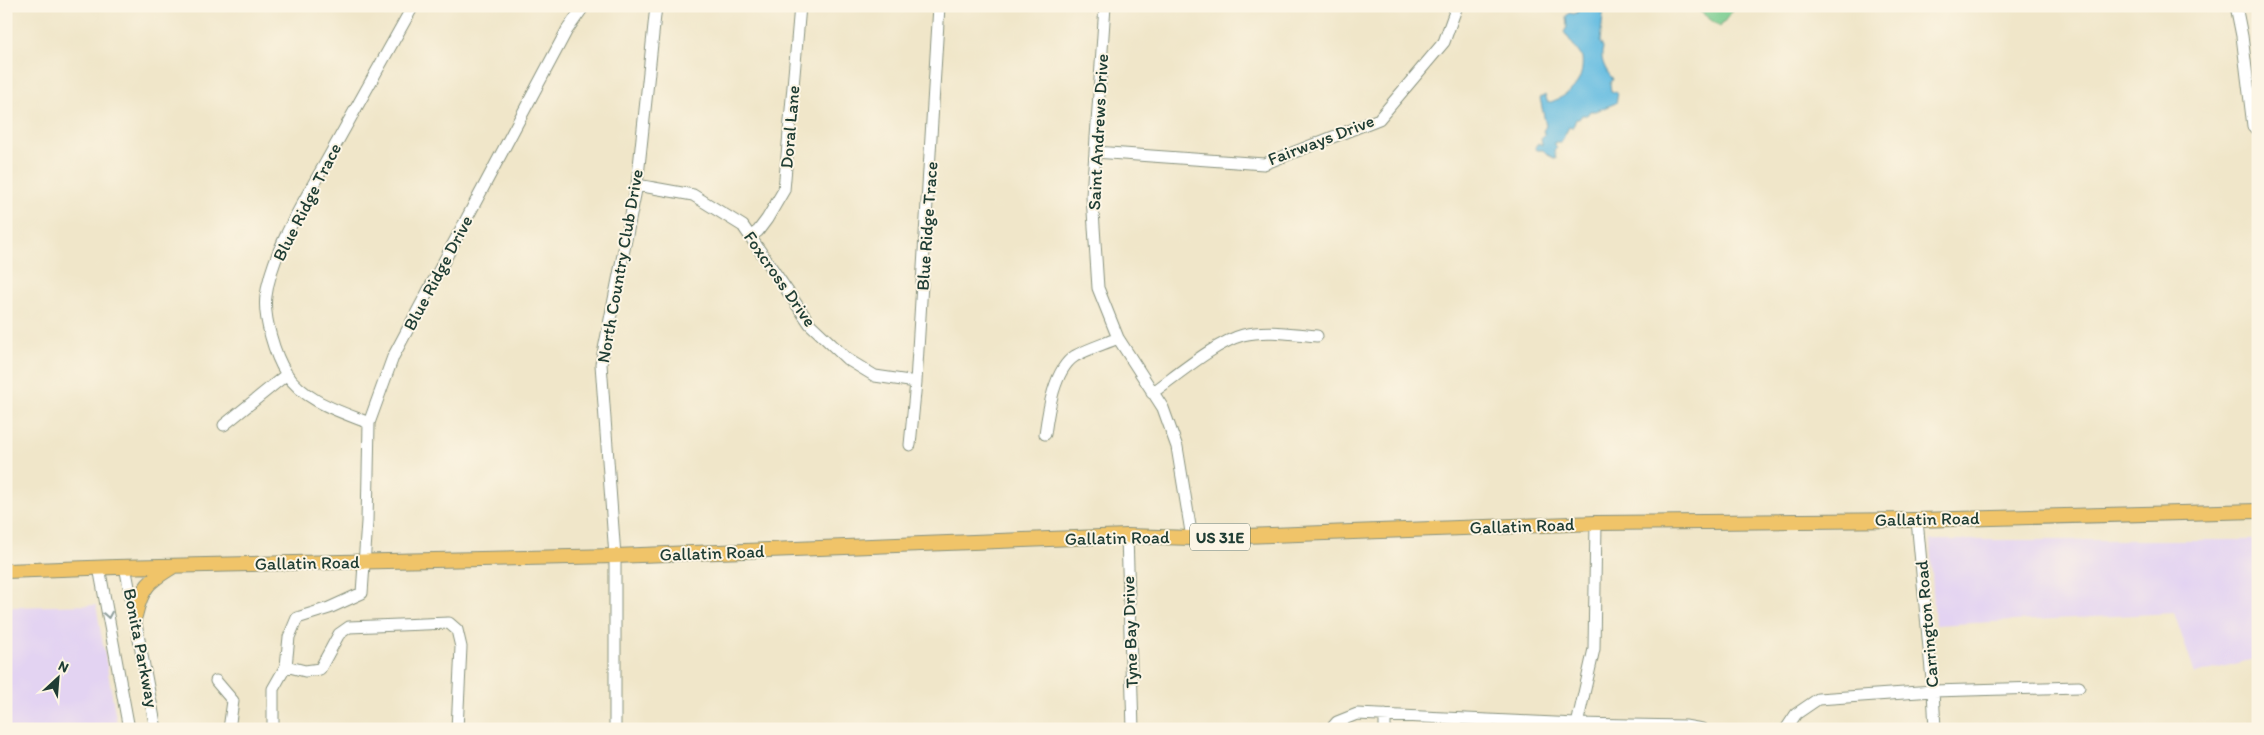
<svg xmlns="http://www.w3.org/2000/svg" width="2264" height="735" font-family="Itim,sans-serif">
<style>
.built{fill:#e3d3f2}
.green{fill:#79cc8f;stroke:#4c8462}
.water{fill:#64bce1;stroke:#427c8a}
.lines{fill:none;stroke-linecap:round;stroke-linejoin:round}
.minor-casing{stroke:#88927e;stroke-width:13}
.major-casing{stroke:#88927e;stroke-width:16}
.minor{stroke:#fff;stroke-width:11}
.major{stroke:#f0c469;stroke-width:14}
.oneway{stroke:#8f9e9a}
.labels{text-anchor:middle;stroke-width:4;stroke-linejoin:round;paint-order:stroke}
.shield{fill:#fcf5e5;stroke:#617469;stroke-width:1}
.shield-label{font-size:16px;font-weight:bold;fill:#1f3d34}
.street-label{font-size:18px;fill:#1f3d34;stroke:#fcf5e5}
</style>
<rect width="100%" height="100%" fill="#fcf5e5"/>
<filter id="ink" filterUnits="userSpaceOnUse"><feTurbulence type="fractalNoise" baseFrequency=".02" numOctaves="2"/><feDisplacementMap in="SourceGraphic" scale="10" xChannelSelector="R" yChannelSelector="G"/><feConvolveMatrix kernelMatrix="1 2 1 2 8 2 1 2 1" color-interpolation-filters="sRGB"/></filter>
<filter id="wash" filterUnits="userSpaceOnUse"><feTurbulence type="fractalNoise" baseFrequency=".0096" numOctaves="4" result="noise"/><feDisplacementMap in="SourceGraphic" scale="20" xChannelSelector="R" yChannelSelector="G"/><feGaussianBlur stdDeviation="1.12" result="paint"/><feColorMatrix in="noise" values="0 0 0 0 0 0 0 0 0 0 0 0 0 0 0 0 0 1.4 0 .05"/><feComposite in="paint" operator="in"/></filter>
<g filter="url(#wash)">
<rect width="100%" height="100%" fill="#f0e6c9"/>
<path class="built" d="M1930,540H2258V658L2195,674L2174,613L1935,625Z
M96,605L118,729H6V607Z"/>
<path class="green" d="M1693,6H1736L1720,27Z"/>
<path class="water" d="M1579,6L1604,7L1600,42L1603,48C1599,60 1606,71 1613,79L1610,84L1611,91L1618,93L1616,103L1596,111H1590L1587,115H1582L1579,119H1576L1573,127H1569L1561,142H1555V145L1557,147L1554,150L1556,159L1548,155L1543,150H1537L1535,147L1538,143L1542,145L1541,138L1545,134L1543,131L1546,126L1540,98L1545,95L1548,103C1569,96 1585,83 1582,57L1564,32L1567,27L1566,16L1569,13L1574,14L1578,12Z"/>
</g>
<g filter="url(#ink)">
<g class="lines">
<defs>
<path id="minor" d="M1105,6L1092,196L1098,288L1118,338L1163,408L1177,447L1192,538
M2236,6L2242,36L2253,126L2258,130
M1095,152L1264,164L1379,119L1444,42L1457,6
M637,185L693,195L743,226L810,324L847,359L875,376L916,382
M750,237L758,231L767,219L784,190L800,6
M1152,393C1176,376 1216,342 1243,335C1266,329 1293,334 1317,336
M369,423C339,411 304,401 286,373C275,356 263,317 266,296C271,254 305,199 326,162C355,110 384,58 413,6
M224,425L287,374
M1045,434C1048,412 1054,369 1075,356C1088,349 1104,344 1118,338
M910,445L916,382L939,6
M1917,520L1933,691L1935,729
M1127,536L1133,729
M125,566L156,729
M99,567L129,729
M286,666L305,671L320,669L339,634L349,627L449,623L457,630L461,647L457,729
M216,681L233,701L229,729
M273,729V689L286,666L289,637L297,618L329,608L362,593L367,522L369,423L393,357L567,30L584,6
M615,729V556L601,364L637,185L656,6
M1331,729L1337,722L1357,714L1576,724L1685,726L1702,729
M1385,729V715
M1576,729L1594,649L1596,523
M1786,729L1796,714L1818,699L1933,691L2079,687"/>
<path id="major" d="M6,571L116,567L615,556L1127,536L1192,538L1596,523L1917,520L2258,511
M135,616C142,586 149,581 174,566"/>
</defs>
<use href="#minor" class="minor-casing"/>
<use href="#major" class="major-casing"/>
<use href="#minor" class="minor"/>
<use href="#major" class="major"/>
</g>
<defs><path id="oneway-chevron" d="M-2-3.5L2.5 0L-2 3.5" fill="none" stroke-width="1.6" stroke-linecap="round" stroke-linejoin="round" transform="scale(1.25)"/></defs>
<use class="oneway" href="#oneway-chevron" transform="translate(108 615) rotate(80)"/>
</g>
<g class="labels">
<rect class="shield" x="1190" y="523.5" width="60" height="27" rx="4"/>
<g class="shield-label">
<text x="1220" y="543">US 31E</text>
</g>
<g class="street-label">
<text transform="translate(790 127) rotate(-85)" y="6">Doral Lane</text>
<text transform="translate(1098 132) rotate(-87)" y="6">Saint Andrews Drive</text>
<text transform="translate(1321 140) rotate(-21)" y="6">Fairways Drive</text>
<text transform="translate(307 202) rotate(-63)" y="6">Blue Ridge Trace</text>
<text transform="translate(927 226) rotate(-86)" y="6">Blue Ridge Trace</text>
<text transform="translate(620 266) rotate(-80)" y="6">North Country Club Drive</text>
<text transform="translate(438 273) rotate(-62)" y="6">Blue Ridge Drive</text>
<text transform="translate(780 279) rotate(55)" y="6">Foxcross Drive</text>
<text transform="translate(1927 519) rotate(-1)" y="6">Gallatin Road</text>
<text transform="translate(1522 526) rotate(-2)" y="6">Gallatin Road</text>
<text transform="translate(1117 538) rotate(-1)" y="6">Gallatin Road</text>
<text transform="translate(712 553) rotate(-2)" y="6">Gallatin Road</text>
<text transform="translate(307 563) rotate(-1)" y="6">Gallatin Road</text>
<text transform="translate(1927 624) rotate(-95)" y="6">Carrington Road</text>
<text transform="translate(1130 632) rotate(-92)" y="6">Tyne Bay Drive</text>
<text transform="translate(141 648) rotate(79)" y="6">Bonita Parkway</text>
</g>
</g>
<rect width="2264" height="735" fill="none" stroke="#fcf5e5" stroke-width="25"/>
<g transform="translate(58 678) rotate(26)" stroke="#fcf5e5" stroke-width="4" paint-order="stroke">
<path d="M0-4L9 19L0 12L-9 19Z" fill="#1f3d34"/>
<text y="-8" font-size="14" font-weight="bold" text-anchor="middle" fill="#1f3d34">N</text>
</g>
</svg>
